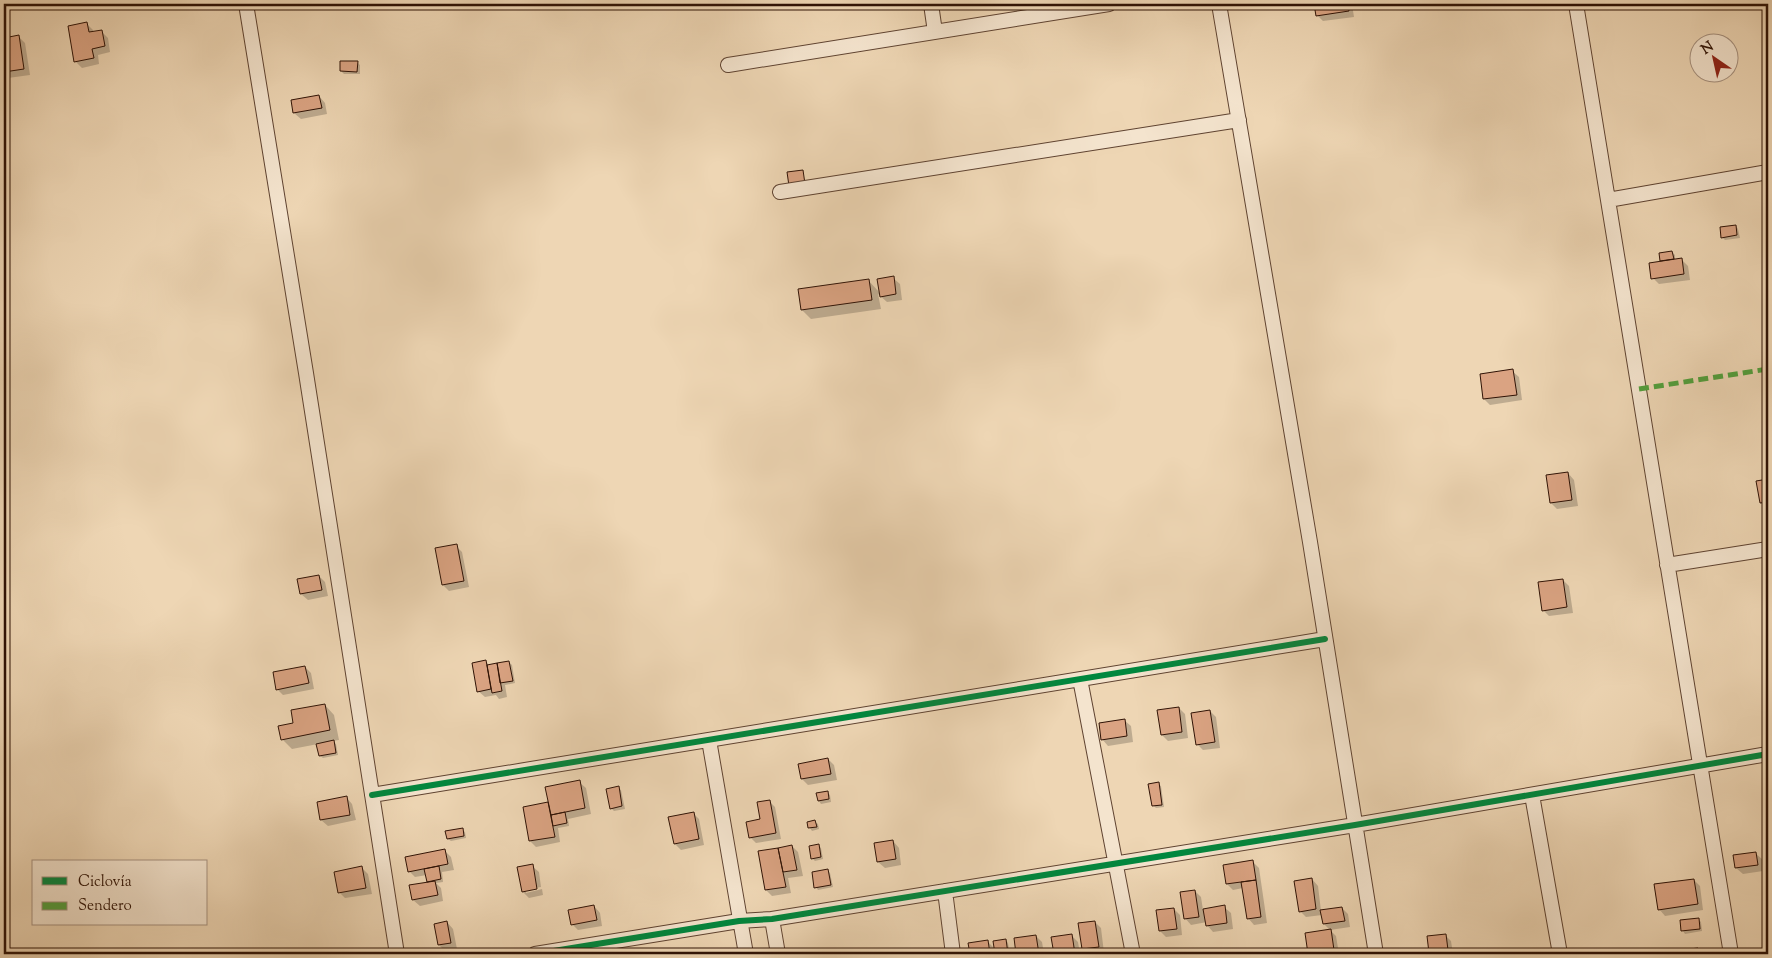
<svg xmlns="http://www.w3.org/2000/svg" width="1772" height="958" font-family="'Sorts Mill Goudy',serif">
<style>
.shadow{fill:#0003}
.building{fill:#daa382;stroke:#2f1205}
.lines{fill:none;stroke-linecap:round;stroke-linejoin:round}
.minor-casing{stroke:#5f4331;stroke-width:16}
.minor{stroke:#f4e4ce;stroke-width:14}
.quiet{stroke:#52a03d;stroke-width:5;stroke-dasharray:10 5;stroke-linecap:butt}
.cycleway-casing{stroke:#f4e4ce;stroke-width:9}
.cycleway{stroke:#00873e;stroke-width:6}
</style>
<rect width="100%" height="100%" fill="#eed6b4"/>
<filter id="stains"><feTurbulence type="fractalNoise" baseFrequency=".004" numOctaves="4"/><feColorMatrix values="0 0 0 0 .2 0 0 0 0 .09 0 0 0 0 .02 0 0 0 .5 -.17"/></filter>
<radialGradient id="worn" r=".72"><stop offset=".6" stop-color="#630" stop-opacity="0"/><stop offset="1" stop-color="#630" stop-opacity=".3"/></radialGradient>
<path class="shadow" d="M1315,4H1352L1354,17L1323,21L1317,15Z
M1359,4H1372L1373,7L1362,9Z
M87,24L93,30L94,33L101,31L108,38L110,52L98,55L99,64L82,68L75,61Z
M19,37L25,43L30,75L8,78L4,74V39Z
M357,62L360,65V74H344L341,71Z
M319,96L325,103L327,114L301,119L294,113Z
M1736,226L1738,229L1740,238L1725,240L1722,237Z
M1672,252L1675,255V260H1682L1688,266L1690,280L1659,284L1653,278L1661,262L1660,254Z
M893,278L900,284L902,300L887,302L878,294L881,309L811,319L802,310L868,280L880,293Z
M1512,371L1519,377L1522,400L1490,405L1484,399Z
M1568,473L1574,480L1578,506L1557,509L1551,503Z
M1768,480V509H1767L1761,503L1758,482Z
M456,546L462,552L469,587L449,591L443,585Z
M319,576L325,582L328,596L308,600L301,594L299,580Z
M1563,580L1569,586L1573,613L1549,616L1543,610Z
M486,662L490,666L509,662L512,665L515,683L505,685L507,697L499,699L496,695L485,697L478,691Z
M305,667L311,673L314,689L283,695L277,689Z
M325,705L334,715L339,740L332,741L336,744L338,755L323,758L320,756L318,744L292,749L282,739L294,724Z
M1179,708L1185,714L1188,738L1168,741L1162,735L1159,711Z
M1210,711L1216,717L1220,748L1203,750L1197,744Z
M1124,720L1131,726L1133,742L1108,746L1102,739Z
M828,759L834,765L837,780L808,785L802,779Z
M579,782L586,788L591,814L568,819L569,826L558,828L560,842L536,847L530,841L524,808L550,803Z
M1158,784L1161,786L1164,807L1156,808L1153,805Z
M618,788L621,790L625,809L614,811L611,808Z
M827,792L830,795L831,802L821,804L819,801Z
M346,797L352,804L356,820L328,826L321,820L318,803Z
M769,801L775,807L781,839L756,843L750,837L762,820Z
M693,813L699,819L704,845L681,850L675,844Z
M815,822L818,824L819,829L812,831L810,828Z
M462,830L465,832L466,838L451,841L448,839Z
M893,841L899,848L901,865L885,868L878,862Z
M818,845L821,848L823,859L815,861L812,858Z
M792,846L798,852L803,876L788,878L791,893L772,896L766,890L759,852Z
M445,851L451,857L454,870L442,872L443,882L436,883L441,888L443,901L420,906L413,900L429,883L427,875L415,877L409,871Z
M1755,853L1762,859L1763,871L1743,874L1736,868Z
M1253,862L1259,868L1267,923L1254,925L1248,918L1243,888L1233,890L1227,884Z
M532,866L539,872L541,887L526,890V893L542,889L543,895L529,898L523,892Z
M362,868L368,874L372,894L345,898L339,892Z
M827,870L830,873L833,887L818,890L816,887Z
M1312,879L1318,886L1321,911L1342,908L1348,914L1350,927L1330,930L1336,936L1339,954H1309L1306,934L1330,930L1324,924L1322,915L1306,917L1300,911Z
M1694,880L1700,886L1703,910L1665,916L1659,909Z
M1195,891L1201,897L1203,910L1224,907L1231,913L1233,929L1213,932L1207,925V922L1191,925L1185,918Z
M594,906L600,913L602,926L578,930L572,924Z
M1174,909L1180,915L1182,935L1166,937L1160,931Z
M1698,919L1701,922L1702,931L1685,934L1683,931Z
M447,922L453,929L457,949L445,951L439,945Z
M1095,922L1101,928L1104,953L1089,954L1083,949Z
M1445,935L1451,941L1453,954H1433L1431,952Z
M1036,936L1042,942L1044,954H1017L1015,939Z
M1072,936L1078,942L1080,954H1055L1053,938Z
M1006,940L1008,943L1010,954H971L970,944L988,942L995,949Z
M1698,949L1703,954H1682V951Z"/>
<path class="building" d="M1314,4H1348L1349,11L1316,16Z
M87,22L89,32L102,30L105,46L92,49L94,58L74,62L68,26Z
M19,35L24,69L4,72V38Z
M340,61H358L357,72L340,71Z
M319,95L322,108L293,113L291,100Z
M803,170L805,184L789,186L787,172Z
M1736,225L1737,235L1721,238L1720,227Z
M1672,251L1674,259L1660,261L1659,253Z
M1682,258L1684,274L1651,279L1649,263Z
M894,276L896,294L880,297L877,279Z
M869,279L872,300L801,310L798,289Z
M1513,369L1517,395L1483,399L1480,374Z
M1568,472L1572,500L1550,503L1546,475Z
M1768,479V502L1760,503L1756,481Z
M457,544L464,581L442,585L435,548Z
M319,575L322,590L300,594L297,579Z
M1563,579L1567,607L1542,611L1538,582Z
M486,660L491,689L477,692L472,663Z
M509,661L513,681L500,683L497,663Z
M497,663L502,691L492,693L487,665Z
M305,666L309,683L276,690L273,672Z
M325,704L330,730L281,740L278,726L293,723L291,710Z
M1179,707L1182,732L1161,735L1157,710Z
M1210,710L1215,742L1196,745L1191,713Z
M1125,719L1127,736L1101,740L1099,723Z
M334,740L336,753L319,756L316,744Z
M828,758L831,774L801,779L798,764Z
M580,780L585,808L551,815L545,787Z
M1159,782L1162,805L1152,806L1148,784Z
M619,786L622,806L610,809L606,789Z
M828,791L829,799L818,801L816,793Z
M347,796L350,815L320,820L317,802Z
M770,800L776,833L749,838L746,822L760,819L757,802Z
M548,802L555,837L529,841L523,807Z
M565,812L567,823L553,826L551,815Z
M694,812L699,839L674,844L668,817Z
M815,820L817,827L808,828L807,822Z
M463,828L464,836L447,839L445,831Z
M893,840L896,859L877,862L874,843Z
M819,844L821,857L811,859L809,846Z
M792,845L797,870L783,872L778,848Z
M778,848L786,887L765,890L758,851Z
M445,849L448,864L408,872L405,857Z
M1756,852L1758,865L1735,868L1733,855Z
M1253,860L1256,880L1226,884L1223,865Z
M533,864L537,889L522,892L517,867Z
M362,866L366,888L338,893L334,872Z
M439,866L441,879L427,882L424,869Z
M828,869L831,885L814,888L812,872Z
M1312,878L1316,909L1299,912L1294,881Z
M1694,879L1698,904L1658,910L1654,884Z
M1256,880L1261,917L1247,919L1241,882Z
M435,881L438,895L412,900L409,885Z
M1195,890L1199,917L1184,919L1180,892Z
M594,905L597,920L571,925L568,910Z
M1225,905L1227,923L1206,926L1203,909Z
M1342,907L1345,921L1323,924L1320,910Z
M1174,908L1177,929L1159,931L1156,910Z
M1699,918L1700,929L1681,931L1680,920Z
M447,921L451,943L438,945L434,924Z
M1095,921L1099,947L1082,949L1078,923Z
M1331,929L1334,950L1308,954L1305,933Z
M1072,934L1075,954H1054L1051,937Z
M1446,934L1448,950L1429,953L1427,936Z
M1036,935L1039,954H1016L1014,938Z
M1006,939L1008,954H995L993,941Z
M988,940L990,954H970L968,943Z
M1698,948L1699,954H1681L1680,950Z
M1220,949L1221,954H1183Z"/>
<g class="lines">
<defs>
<path id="minor" d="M246,4L306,373L397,954
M931,4L935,32
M1219,4L1310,542L1376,954
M1576,4L1731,954
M728,65L1109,4
M780,192L1239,120
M1608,200L1768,172
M1667,565L1768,549
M1080,679L1133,954
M709,740L746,954
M372,795L1325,639
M1532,795L1560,954
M945,891L953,954
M772,919L778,954
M535,954L739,921L772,919L1355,825L1768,754"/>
</defs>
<use href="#minor" class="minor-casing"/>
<use href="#minor" class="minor"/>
<path class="quiet" d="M1639,389L1768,369"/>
<defs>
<path id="cycleway" d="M372,795L1325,639
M535,954L739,921L772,919L1355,825L1768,754"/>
</defs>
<use href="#cycleway" class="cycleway-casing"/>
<use href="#cycleway" class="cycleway"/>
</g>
<rect width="1772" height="958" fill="none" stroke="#eed6b4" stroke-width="20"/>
<rect x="5" y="5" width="1762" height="948" fill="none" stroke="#2f1205" stroke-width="2.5"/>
<rect x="10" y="10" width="1752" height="938" fill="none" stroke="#2f1205"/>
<rect x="32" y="860" width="175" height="65" fill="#f4e4ce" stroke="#a5907e"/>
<rect x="42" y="877" width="25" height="8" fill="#00873e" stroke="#a5907e"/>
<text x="78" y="886" font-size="15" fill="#2f1205">Ciclovía</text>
<rect x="42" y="902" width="25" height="8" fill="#52a03d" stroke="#a5907e"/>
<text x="78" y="910" font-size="15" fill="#2f1205">Sendero</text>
<g transform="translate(1714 58) rotate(326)"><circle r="24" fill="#f4e4ce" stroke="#a5907e"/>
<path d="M0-4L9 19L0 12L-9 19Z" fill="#8f2418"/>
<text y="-8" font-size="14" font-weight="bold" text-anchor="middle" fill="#2f1205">N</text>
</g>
<rect width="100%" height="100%" filter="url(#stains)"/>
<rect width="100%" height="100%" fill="url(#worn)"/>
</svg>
